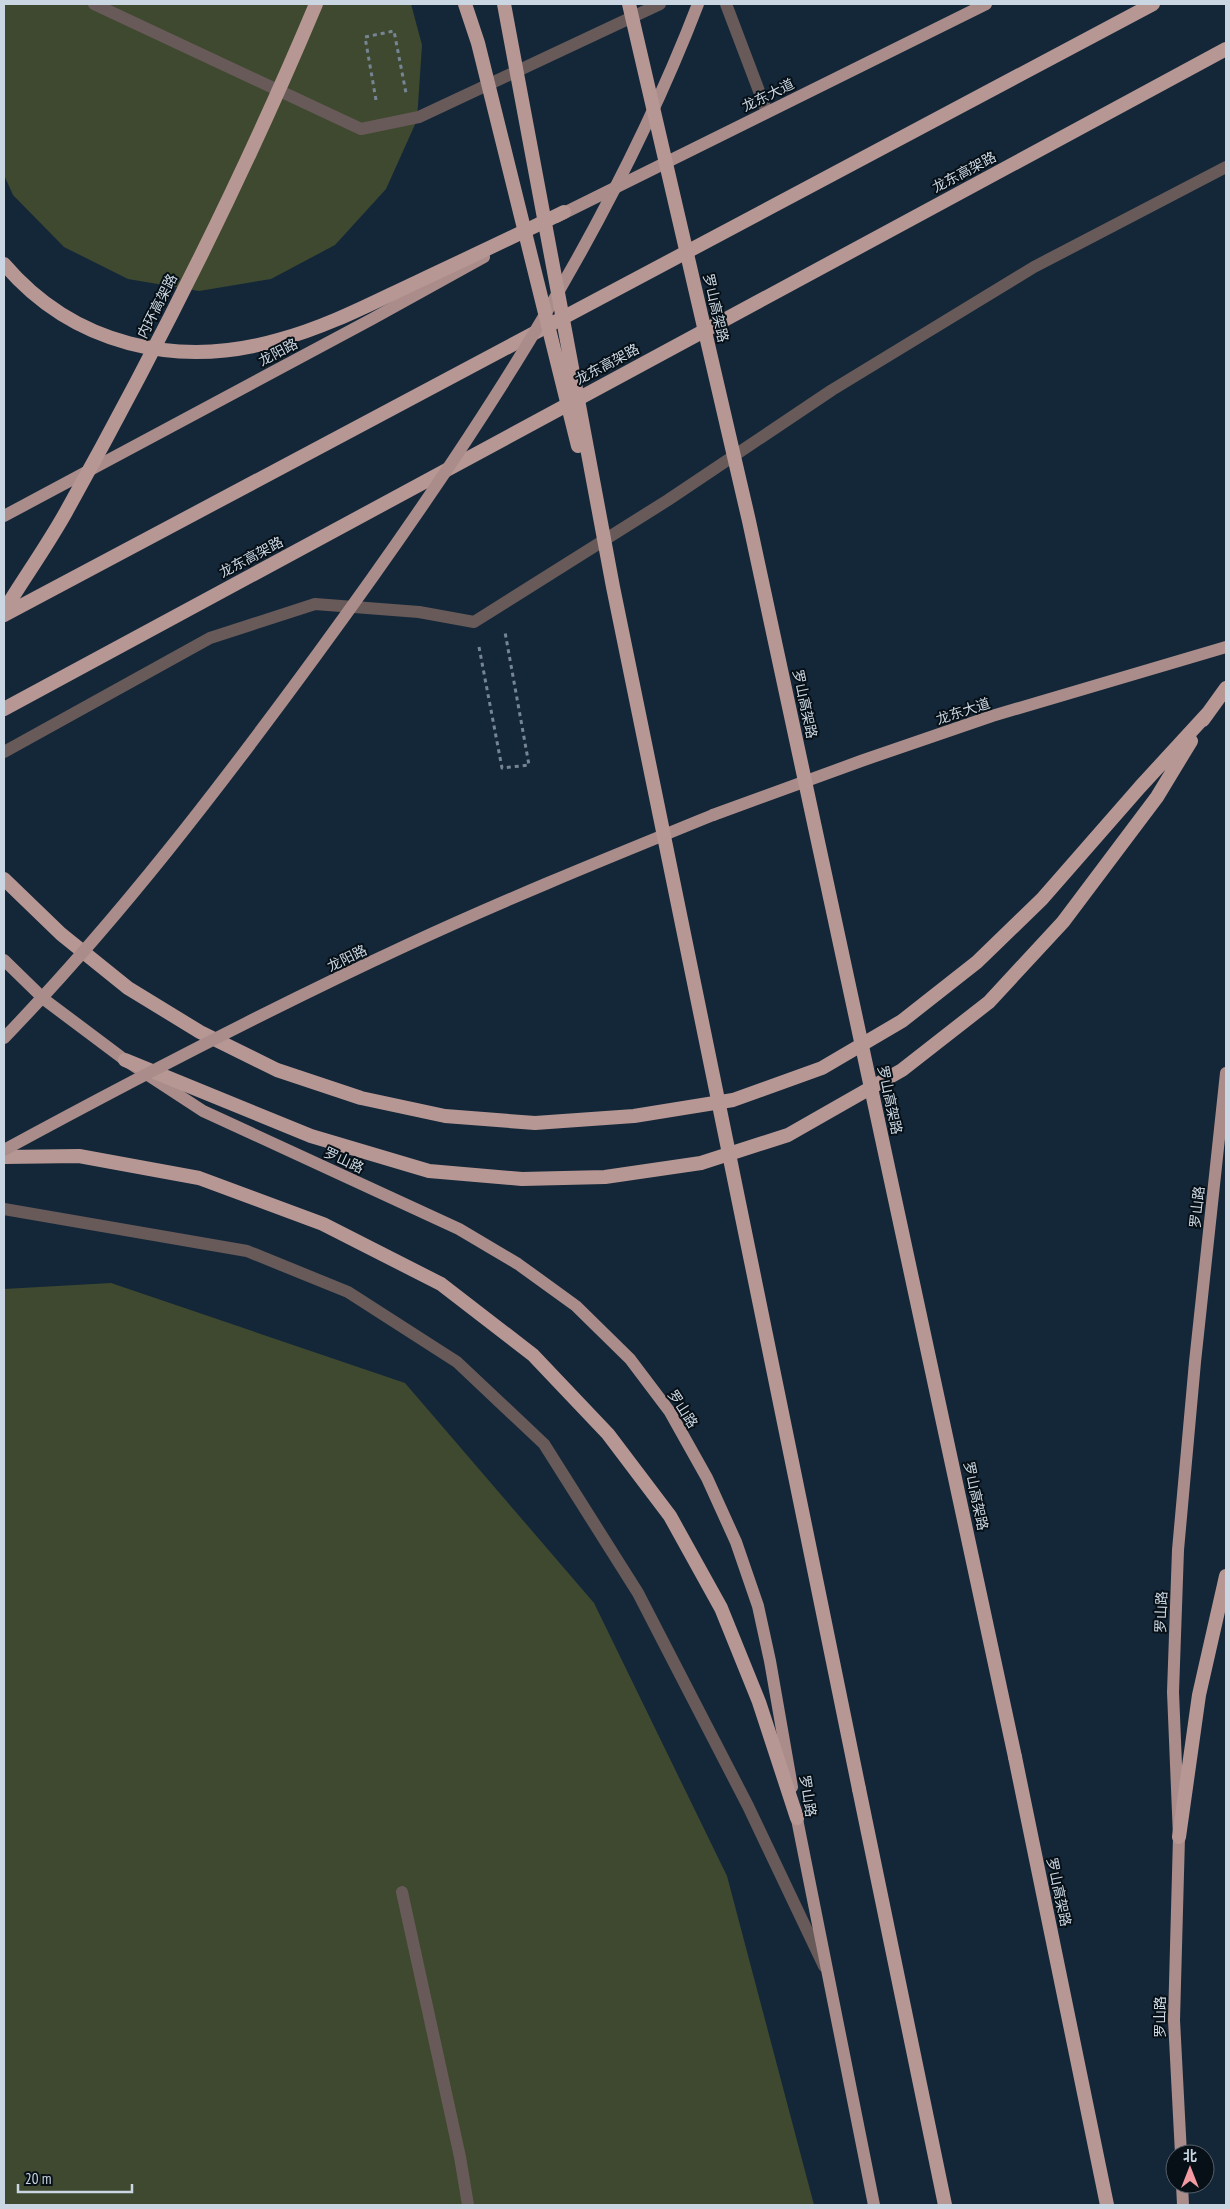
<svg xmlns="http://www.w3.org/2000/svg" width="1230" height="2209" font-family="'PT Sans Narrow','Noto Sans SC',sans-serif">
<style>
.green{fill:#3f492f}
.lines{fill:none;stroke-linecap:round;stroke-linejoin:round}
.path{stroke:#768594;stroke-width:3;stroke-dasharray:4 4;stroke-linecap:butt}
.service{stroke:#685a58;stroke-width:12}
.primary{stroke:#aa8d8a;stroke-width:12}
.trunk{stroke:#b79794;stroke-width:14}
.primary-bridge{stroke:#aa8d8a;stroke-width:12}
.trunk-bridge{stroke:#b79794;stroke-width:14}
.labels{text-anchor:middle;stroke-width:4;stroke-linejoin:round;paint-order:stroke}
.street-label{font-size:14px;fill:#cad6e2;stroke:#071017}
</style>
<rect width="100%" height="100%" fill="#142739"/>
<path class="green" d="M4,4H411L422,45L417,120L386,189L335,245L271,279L199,291L128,279L64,247L13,195L4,175Z
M111,1283L405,1383L594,1603L727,1876L814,2205H4V1289Z"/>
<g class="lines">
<path class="path" d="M376,100L365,37L394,31L406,93
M479,647L502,768L529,765L505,632"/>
<path class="service" d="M94,4L361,129L419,117L660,4
M726,4L767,112
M4,752L210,638L315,604L419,612L474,622L668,500L832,390L1034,267L1226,167
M4,1209L247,1251L348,1292L457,1362L544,1444L638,1593L748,1806L824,1966
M402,1892L460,2157L468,2205"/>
<path class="primary" d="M556,217L986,4
M4,516L372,319L484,257
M713,815L861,761L992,716L1226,647
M4,960L45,1000L125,1060L203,1111L459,1229L518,1264L576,1306L630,1359L670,1412L707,1478L736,1542L758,1606L770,1661L792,1787
M795,1809L874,2205
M1181,2154L1174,2020L1179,1837L1173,1692L1178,1550L1195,1362L1226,1073
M1182,2184L1183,2205"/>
<path class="trunk" d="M4,264C73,345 177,369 278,340C327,327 372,303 417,282C466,259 515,236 564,212
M4,615L1153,4
M4,709L1226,49
M1203,720L1226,688
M4,879L61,934L128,988L200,1032L277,1070L361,1098L445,1116L535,1123L634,1116L733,1100L822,1068L902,1021L977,962L1042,899L1140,787L1208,713
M125,1060L311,1136L429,1171L522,1179L605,1177L701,1163L788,1135L902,1070L989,1002L1063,922L1157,797L1191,741
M4,1157L79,1156L199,1178L323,1224L441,1284L533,1355L608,1434L670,1516L721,1608L759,1702L797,1818
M1015,1757L1107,2205
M859,1789L945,2205
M1179,1837L1199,1695L1226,1576"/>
<path class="primary-bridge" d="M4,1038C119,919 220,787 318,653C465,452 608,238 698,4
M4,1150C135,1079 269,1009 405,946C506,899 610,857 713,815"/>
<path class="trunk-bridge" d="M465,4L478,43L578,446
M504,4L613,587L859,1789
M629,4L749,521L1015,1757
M4,611C24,578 47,546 66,512C158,347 243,178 316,4"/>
</g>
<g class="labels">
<g class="street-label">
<text transform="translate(768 95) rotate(-26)" y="5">龙东大道</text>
<text transform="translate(964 172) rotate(-28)" y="5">龙东高架路</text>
<text transform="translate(157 306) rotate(-63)" y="5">内环高架路</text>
<text transform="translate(716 308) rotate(77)" y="5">罗山高架路</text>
<text transform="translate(278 352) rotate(-28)" y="5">龙阳路</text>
<text transform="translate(607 364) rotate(-28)" y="5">龙东高架路</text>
<text transform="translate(251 557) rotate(-28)" y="5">龙东高架路</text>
<text transform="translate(805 704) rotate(78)" y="5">罗山高架路</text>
<text transform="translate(963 711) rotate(-18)" y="5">龙东大道</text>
<text transform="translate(347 958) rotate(-26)" y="5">龙阳路</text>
<text transform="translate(890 1100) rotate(78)" y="5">罗山高架路</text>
<text transform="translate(344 1160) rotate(25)" y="5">罗山路</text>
<text transform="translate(1197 1207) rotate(-84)" y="5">罗山路</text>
<text transform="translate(683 1409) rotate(57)" y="5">罗山路</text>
<text transform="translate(976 1496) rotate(78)" y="5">罗山高架路</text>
<text transform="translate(1161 1612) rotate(-88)" y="5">罗山路</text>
<text transform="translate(808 1796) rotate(81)" y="5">罗山路</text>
<text transform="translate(1059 1892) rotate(78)" y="5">罗山高架路</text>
<text transform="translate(1160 2017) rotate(-90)" y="5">罗山路</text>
</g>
</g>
<rect width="1230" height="2209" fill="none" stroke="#cad6e2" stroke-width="10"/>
<g transform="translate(1190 2169)"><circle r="24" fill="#071017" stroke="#555f68"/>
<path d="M0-4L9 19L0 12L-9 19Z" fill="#f49aa3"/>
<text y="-8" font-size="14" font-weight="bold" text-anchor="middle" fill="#cad6e2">北</text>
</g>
<path d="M18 2184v8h114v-8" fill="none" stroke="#cad6e2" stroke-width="2.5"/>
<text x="25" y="2184" font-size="15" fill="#cad6e2" stroke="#071017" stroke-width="4" paint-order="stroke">20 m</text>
</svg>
